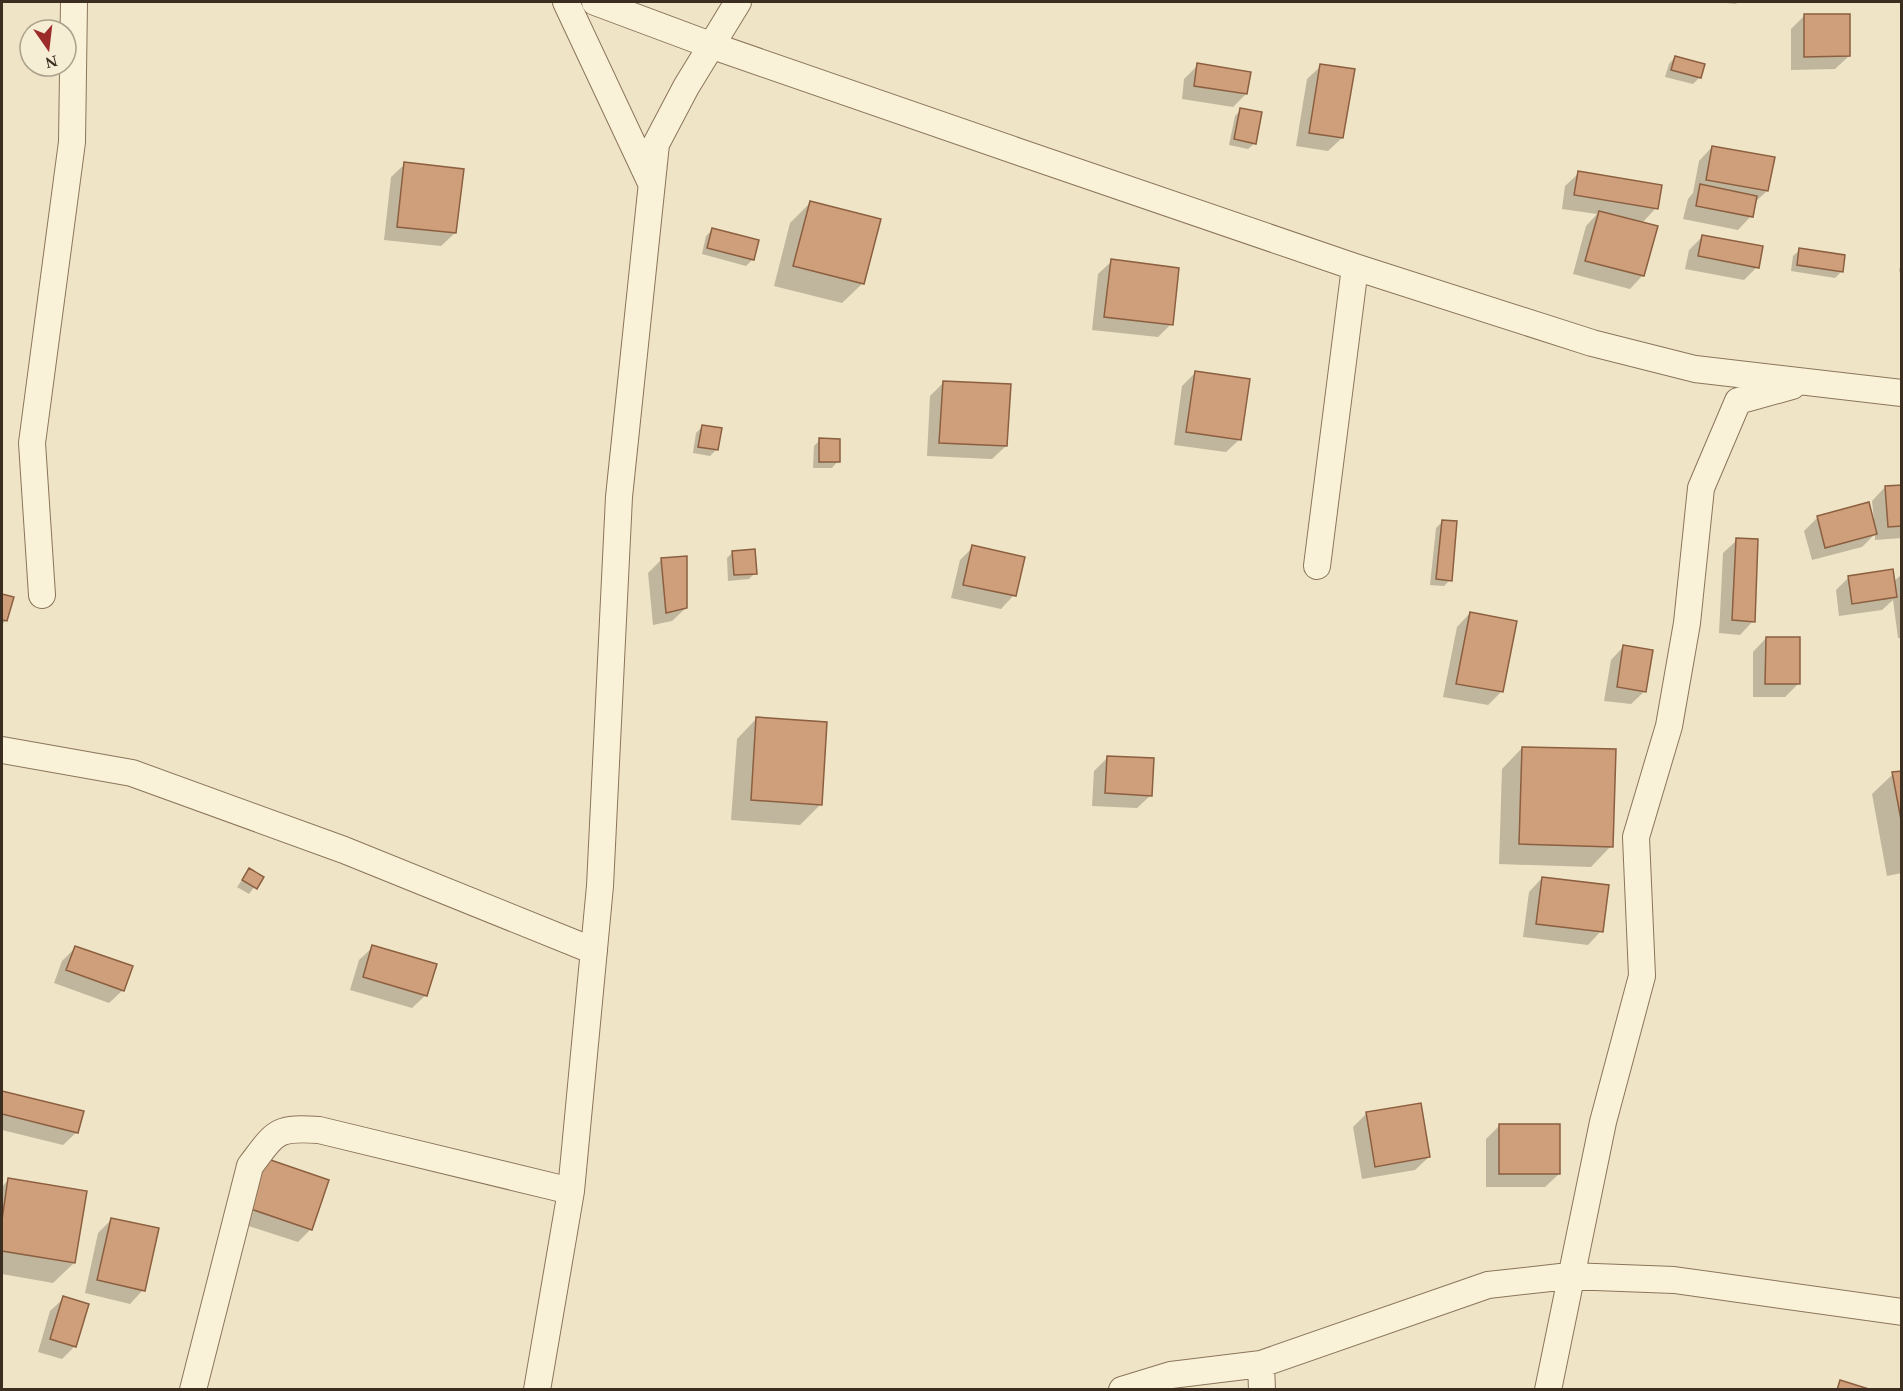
<svg xmlns="http://www.w3.org/2000/svg" width="1903" height="1391" font-family="Georgia,serif">
<style>
.shadow{fill:#0003}
.building{fill:#ce9f7a;stroke:#8b5f40;stroke-width:1.5}
.lines{fill:none;stroke-linecap:round;stroke-linejoin:round}
.street-casing{stroke:#8b755a;stroke-width:28}
.street{stroke:#faf1d9;stroke-width:26}
</style>
<rect width="100%" height="100%" fill="#efe4c5"/>
<path class="shadow" d="M1715,2H1738L1736,4Z
M1804,16L1849,56L1835,69L1791,70V29Z
M1675,57L1700,77L1693,84L1665,77L1669,64Z
M1198,65L1246,94L1233,107L1182,99L1184,79Z
M1321,66L1342,138L1328,151L1296,146L1307,79Z
M1241,110L1255,143L1248,149L1229,145L1235,116Z
M1712,147L1767,191L1754,203L1751,216L1738,230L1683,219L1688,199L1693,193L1699,161Z
M405,164L455,233L441,246L384,240L391,177Z
M1579,173L1656,208L1642,223L1643,275L1630,289L1573,274L1586,226L1597,214L1562,209L1565,186Z
M810,203L863,283L842,303L774,286L790,223Z
M712,230L753,259L746,266L702,254L706,236Z
M1703,236L1757,267L1744,280L1685,269L1689,250Z
M1800,250L1842,271L1835,278L1791,271L1793,256Z
M1112,261L1171,324L1158,337L1092,330L1098,274Z
M1902,266V281L1899,269Z
M1195,373L1240,439L1226,452L1174,445L1182,386Z
M944,382L1006,446L992,459L927,456L930,396Z
M702,427L717,449L710,456L693,453L696,433Z
M820,440L838,461L832,468H813L814,446Z
M1902,486V538L1875,540V534L1862,547L1812,560L1804,531L1818,517L1874,520L1872,501L1885,487Z
M1442,522L1450,580L1444,586L1430,585L1436,528Z
M1737,540L1753,621L1740,635L1719,633L1723,553Z
M973,547L1014,595L1001,609L951,598L960,560Z
M733,552L755,573L749,579L728,581L727,558Z
M662,559L686,608L672,621L653,625L648,573Z
M1902,574V638H1898L1893,600L1882,610L1839,616L1836,590L1849,577L1893,582Z
M2,595L12,598L6,620L2,625Z
M1470,613L1501,692L1488,705L1443,697L1457,627Z
M1766,638L1799,683L1785,697H1753V652Z
M1624,646L1645,691L1631,704L1604,701L1611,660Z
M757,718L820,805L800,825L731,820L737,739Z
M1522,748L1611,846L1591,867L1499,864L1502,769Z
M1108,757L1151,795L1137,808L1092,806L1094,771Z
M1902,772V873L1887,876L1872,794L1893,774Z
M249,870L262,877L249,894L237,887Z
M1542,878L1601,931L1588,945L1523,937L1529,892Z
M373,947L426,995L412,1008L350,990L359,960Z
M75,948L123,990L109,1003L54,983L62,961Z
M2,1092L82,1112L77,1132L63,1145L2,1130Z
M1367,1113L1429,1157L1415,1170L1362,1179L1353,1127Z
M1499,1126L1559,1174L1545,1187H1486V1139Z
M249,1172L311,1229L298,1242L233,1221Z
M9,1179L74,1263L53,1283L2,1274V1187Z
M111,1220L143,1290L130,1304L85,1293L98,1233Z
M64,1298L75,1346L62,1359L38,1352L50,1311Z"/>
<path class="building" d="M1804,14H1850V56L1804,57Z
M1675,56L1705,64L1701,78L1671,70Z
M1197,63L1251,72L1247,94L1194,86Z
M1320,64L1355,69L1343,138L1309,133Z
M1240,108L1262,112L1256,144L1234,139Z
M1712,146L1775,157L1768,191L1706,180Z
M404,162L464,169L456,233L397,227Z
M1578,171L1662,185L1658,209L1574,195Z
M1700,184L1757,196L1753,217L1696,206Z
M810,201L881,219L864,284L793,266Z
M1599,211L1658,226L1644,276L1585,261Z
M712,228L759,240L754,260L707,248Z
M1702,235L1763,246L1759,268L1698,256Z
M1799,248L1845,255L1843,272L1797,265Z
M1111,259L1179,268L1173,325L1104,317Z
M1195,371L1250,379L1241,440L1186,432Z
M943,381L1011,384L1007,446L939,443Z
M702,425L722,428L718,450L698,447Z
M819,438L840,439V462H819Z
M1902,485V526L1888,527L1885,486Z
M1869,502L1877,534L1825,548L1817,516Z
M1442,520L1457,521L1452,581L1436,579Z
M1736,538L1758,539L1755,622L1732,620Z
M972,545L1025,557L1016,596L963,585Z
M755,549L757,574L734,575L732,551Z
M687,556V608L666,613L661,558Z
M1893,569L1897,597L1852,604L1848,576Z
M2,594L14,597L7,621L2,620Z
M1470,612L1517,621L1503,692L1456,684Z
M1766,637H1800V684H1765Z
M1623,645L1653,650L1646,692L1617,687Z
M756,717L827,722L822,805L751,800Z
M1522,747L1616,749L1613,847L1519,844Z
M1107,756L1154,758L1152,796L1105,793Z
M1902,771V825L1892,772Z
M249,868L264,877L257,889L242,880Z
M1542,877L1609,885L1603,932L1536,924Z
M372,945L437,964L427,996L363,977Z
M75,946L133,966L124,991L66,970Z
M2,1091L84,1111L78,1133L2,1114Z
M1421,1103L1430,1157L1375,1167L1366,1112Z
M1499,1124H1560V1174H1499Z
M262,1157L329,1180L312,1230L245,1207Z
M8,1178L87,1191L75,1263L2,1251V1220Z
M111,1218L159,1228L145,1291L97,1280Z
M63,1296L89,1304L76,1347L50,1339Z
M1840,1380L1872,1390H1837Z"/>
<g class="lines">
<defs>
<path id="street" d="M566,2L651,183
M595,2L713,46L1022,153L1355,267L1592,343L1695,369L1902,393
M1317,566L1355,267
M42,595L32,443L72,142L74,2
M2,750L132,773L344,850L594,951
M1261,1364L1262,1390
M193,1390L250,1166C276,1132 275,1127 319,1130L571,1191
M537,1390L571,1191L600,886L619,497L656,144L686,87L738,2
M1122,1390L1171,1375L1261,1364L1488,1285L1569,1276L1674,1280L1902,1312
M1548,1390L1603,1122L1642,976L1636,837L1669,726L1687,623L1701,488L1738,401L1792,386"/>
</defs>
<use href="#street" class="street-casing"/>
<use href="#street" class="street"/>
</g>
<rect width="1903" height="1391" fill="none" stroke="#3b2d1f" stroke-width="6"/>
<g transform="translate(48 48) rotate(166)"><circle r="28" fill="#f6edd5" stroke="#aba08c" stroke-width="1.5"/>
<path d="M0-4.5L10 22L0 15L-10 22Z" fill="#9b2b29"/>
<text y="-9" font-size="16" font-weight="bold" text-anchor="middle" fill="#3b2d1f">N</text>
</g>
</svg>
